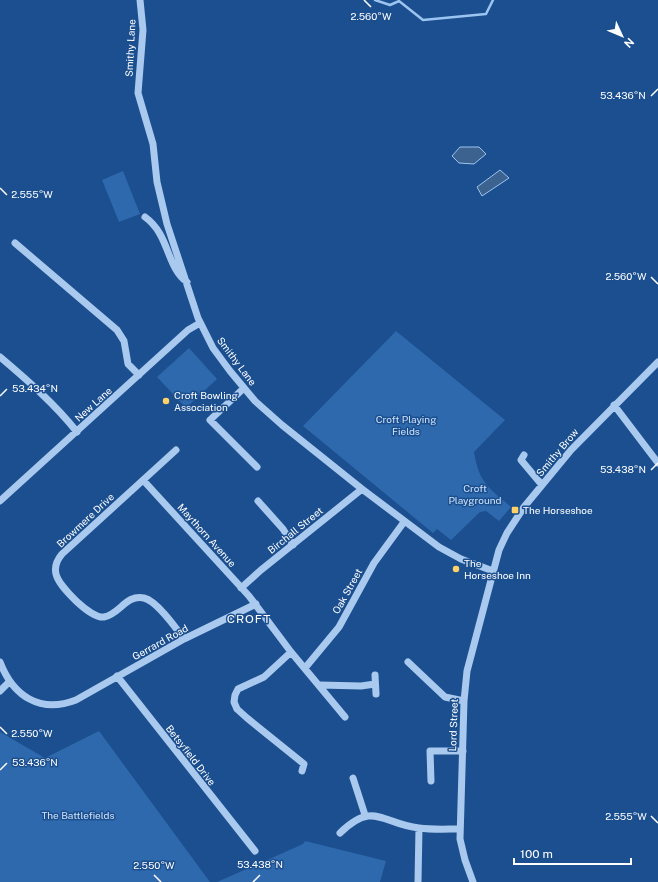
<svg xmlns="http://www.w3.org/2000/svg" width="658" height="882" font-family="'Public Sans',sans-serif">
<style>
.green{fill:#2e69ad}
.water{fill:#3c6290;stroke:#9cc4f0}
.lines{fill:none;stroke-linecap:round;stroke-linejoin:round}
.stream{stroke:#9cc4f0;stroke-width:2.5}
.minor{stroke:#a9c9ee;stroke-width:7}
.ticks{fill:none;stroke:#fff;stroke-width:1.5}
.poi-dot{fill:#ffd166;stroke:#1b4f8f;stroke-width:1.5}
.labels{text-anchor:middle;stroke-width:3;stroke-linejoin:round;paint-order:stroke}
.street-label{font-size:10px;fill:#fff;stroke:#1b4f8f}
.poi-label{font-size:10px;fill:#fff;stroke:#1b4f8f;text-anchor:start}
.park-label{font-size:10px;fill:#cfe3fa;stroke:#1b4f8f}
.quarter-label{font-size:12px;letter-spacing:1px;fill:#fff;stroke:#1b4f8f}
.ticks-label{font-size:10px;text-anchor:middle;fill:#fff;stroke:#1b4f8f;stroke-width:3;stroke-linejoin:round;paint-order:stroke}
</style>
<rect width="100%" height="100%" fill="#1b4f8f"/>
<path class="green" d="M123,171L140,214L119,222L102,180Z
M396,331L505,420L474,452C479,483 489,488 511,507L499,521L486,511L480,512L451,540L437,529L433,533L303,426Z
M189,348L217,379L186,408L157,377Z
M99,731L210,882H0V732L45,758Z
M305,841L386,861L380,882H217L303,844Z"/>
<path class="water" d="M460,147H479L486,154L474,164L459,163L452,156Z
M500,170L509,178L482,196L477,187Z"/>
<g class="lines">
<path class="stream" d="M375,0L390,5L399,1L423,20L486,14L493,0"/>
<path class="minor" d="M140,0L143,30L138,93L153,144L157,182L167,224L198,318L213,348L230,371L255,401L282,425L362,489L439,547L461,559L493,571
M145,217C170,235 166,267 187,282
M15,243L117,330L124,341L128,364L139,375
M0,357C27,380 55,404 77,432
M244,388L210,420L257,467
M614,405L658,463
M176,450L62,554C57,560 54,566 56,574C59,587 91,619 104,617C120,614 126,594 144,598C157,601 176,628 184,639
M524,455L521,460L542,485
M143,480L249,596L291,652L345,717
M0,501L188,330L200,323
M258,501L283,529L293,545
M241,588L261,570L362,489
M291,652L264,677L238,689L235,695L234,702L237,709L247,718L304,764L302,771
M0,662C13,696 40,714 76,700L184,639L256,604
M408,662L445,697L464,701
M305,668L339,627L374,563L404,522
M375,675L376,694
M117,676L255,851
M320,685L361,686L375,684
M0,691L9,682
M353,778L365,815
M431,781L430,751H463
M340,833C374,800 382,824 419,828C433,830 447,829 460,829
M418,882L419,828
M473,882L465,860L460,839L464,701L467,671L499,550L507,533L524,507L571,450L658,362"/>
</g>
<path class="ticks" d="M364,0L371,7M651,96L658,89M0,188L7,195M651,277L658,284M0,396L7,389M651,470L658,463M0,727L7,734M0,770L7,763M651,816L658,823M154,875L161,882M253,882L260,875"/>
<g class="poi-dot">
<circle cx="166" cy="401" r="4"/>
<rect x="511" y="506" width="8" height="8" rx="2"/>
<circle cx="456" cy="569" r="4"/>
</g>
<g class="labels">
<g class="street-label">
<text transform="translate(130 48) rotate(-87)" y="4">Smithy Lane</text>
<text transform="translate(237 361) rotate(53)" y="4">Smithy Lane</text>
<text transform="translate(93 404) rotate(-42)" y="4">New Lane</text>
<text transform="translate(557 452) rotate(-50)" y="4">Smithy Brow</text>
<text transform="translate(85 520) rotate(-43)" y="4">Browmere Drive</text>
<text transform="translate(295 530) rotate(-39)" y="4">Birchall Street</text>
<text transform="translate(207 535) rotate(48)" y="4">Maythorn Avenue</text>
<text transform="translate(347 591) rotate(-61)" y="4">Oak Street</text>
<text transform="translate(160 642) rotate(-29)" y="4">Gerrard Road</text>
<text transform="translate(453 725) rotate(-88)" y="4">Lord Street</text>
<text transform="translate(191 755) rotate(52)" y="4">Betsyfield Drive</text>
</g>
<g class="poi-label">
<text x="174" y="399">Croft Bowling<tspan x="174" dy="12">Association</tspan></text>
<text x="523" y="514">The Horseshoe</text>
<text x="464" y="567">The<tspan x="464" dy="12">Horseshoe Inn</tspan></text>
</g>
<g class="park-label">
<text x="406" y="423">Croft Playing<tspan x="406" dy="12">Fields</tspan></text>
<text x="475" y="492">Croft<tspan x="475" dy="12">Playground</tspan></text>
<text x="78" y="819">The Battlefields</text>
</g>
<g class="quarter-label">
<text x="249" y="623">CROFT</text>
</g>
</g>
<g class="ticks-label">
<text x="371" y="20">2.560°W</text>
<text x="623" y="99">53.436°N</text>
<text x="32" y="198">2.555°W</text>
<text x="626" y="280">2.560°W</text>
<text x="35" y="392">53.434°N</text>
<text x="623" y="473">53.438°N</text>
<text x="32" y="737">2.550°W</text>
<text x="35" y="766">53.436°N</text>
<text x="626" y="820">2.555°W</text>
<text x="260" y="868">53.438°N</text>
<text x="154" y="869">2.550°W</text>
</g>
<g transform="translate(622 36) rotate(134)" stroke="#1b4f8f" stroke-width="3" paint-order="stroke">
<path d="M0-3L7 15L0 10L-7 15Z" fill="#ffffff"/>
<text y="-6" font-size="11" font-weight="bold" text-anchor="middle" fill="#ffffff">N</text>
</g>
<path d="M514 858v6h117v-6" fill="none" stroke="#ffffff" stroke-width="2"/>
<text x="520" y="858" font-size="12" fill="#ffffff" stroke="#1b4f8f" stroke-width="3" paint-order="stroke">100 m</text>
</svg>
